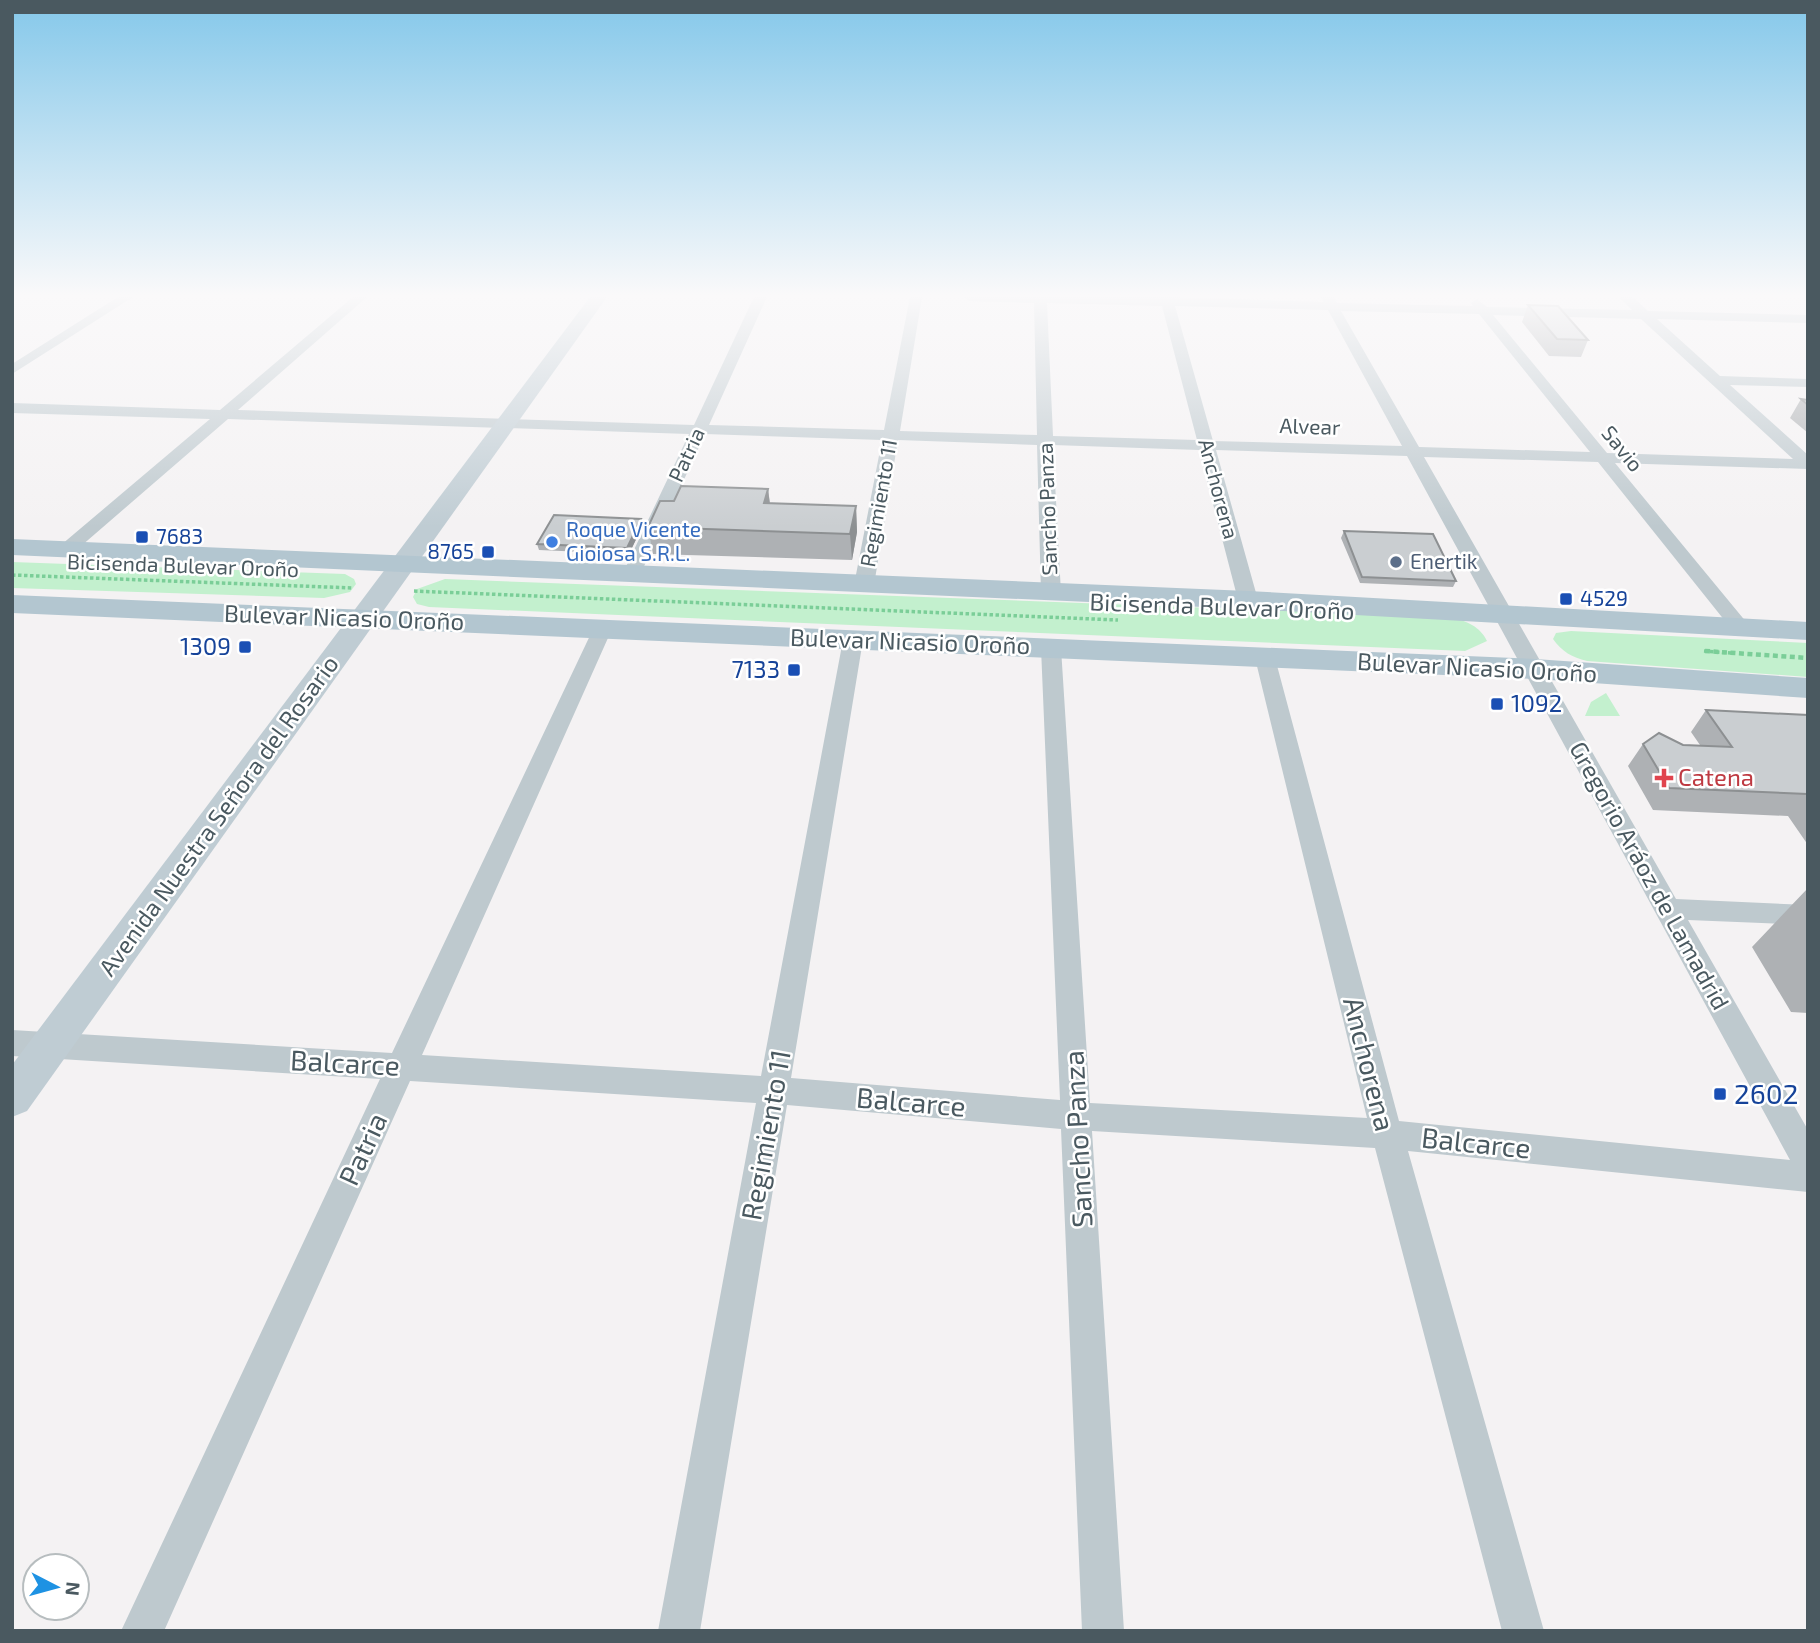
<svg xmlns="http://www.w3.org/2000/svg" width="1820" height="1643" font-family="'Exo 2',sans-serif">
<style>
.green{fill:#c3f0ce}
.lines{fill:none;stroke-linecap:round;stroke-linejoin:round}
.path-far1{stroke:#7bce98;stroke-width:3.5;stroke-dasharray:3.5 2.5;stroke-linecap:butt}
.path{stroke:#7bce98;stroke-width:4.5;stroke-dasharray:5 3.5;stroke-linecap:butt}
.street{fill:#bec9ce;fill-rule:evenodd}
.secondary{fill:#bfccd3;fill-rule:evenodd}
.primary{fill:#b3c6d0;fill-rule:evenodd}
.wall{fill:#aeb1b4}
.shaded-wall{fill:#8d9092}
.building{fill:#caced1;stroke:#8d9092;stroke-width:2}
.transit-dot{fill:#1a4fb4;stroke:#fff;stroke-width:2.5}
.shop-dot{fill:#3f7fe0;stroke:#fff;stroke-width:2.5}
.service-dot{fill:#5c6f8a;stroke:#fff;stroke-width:2.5}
.health-dot{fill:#e0444e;stroke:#fff;stroke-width:2.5}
.labels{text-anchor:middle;stroke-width:5;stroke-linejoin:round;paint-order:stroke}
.far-street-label{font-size:21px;fill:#4a5960;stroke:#fff}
.far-shop-label{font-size:21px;fill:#366cbe;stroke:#fff;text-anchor:start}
.far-transit-label{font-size:21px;fill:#164399;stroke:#fff;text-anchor:start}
.far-service-label{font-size:21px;fill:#4e5e75;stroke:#fff;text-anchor:start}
.street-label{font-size:24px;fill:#4a5960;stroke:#fff}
.transit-label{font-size:24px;fill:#164399;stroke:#fff;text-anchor:end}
.health-label{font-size:24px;fill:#be3a42;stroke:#fff;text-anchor:start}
.near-street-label{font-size:28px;fill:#4a5960;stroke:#fff}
.near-transit-label{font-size:28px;fill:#164399;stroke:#fff;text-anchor:start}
</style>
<rect width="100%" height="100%" fill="#f4f2f3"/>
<path class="green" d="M12,562L345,574L354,579L356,584L350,592L324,598L12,588Z
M445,579L1452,617C1467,622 1480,626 1487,641L1465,651L429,607L417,604L413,597L417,589Z
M1571,631L1808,643V677L1587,661C1572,657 1562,652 1553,639L1556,633Z
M1606,693L1620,716H1585L1591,702Z"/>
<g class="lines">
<path class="path-far1" d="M12,575L353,588
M414,591L1118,620
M1704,651L1731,653"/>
<path class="path" d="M1705,651L1808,658"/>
<path class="street" d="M118,297H133L12,374V364Z
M353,297H367L238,410L694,425L754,297H767L709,425L884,430L910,297H922L900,431L1037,435L1034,303L969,301L963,297H1172L1324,302L1321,297H1334L1337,303L1473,306L1471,303L1477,299L1487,307L1632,310L1619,297H1633L1648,311L1808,315V323L1657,319L1720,376L1808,379V387L1730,385L1808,455V469L1615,463L1747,623L1750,627L1747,631H1733L1598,462L1424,457L1676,899L1808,905V925L1688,920L1808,1130V1192L1408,1151L1544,1631H1502L1375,1148L1092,1131L1124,1631H1082L1061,1129L787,1105L700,1631H658L756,1103L410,1081L164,1631H121L380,1079L12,1056V1030L392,1053L595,625H609L612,629L422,1055L761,1076L843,640L846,636H860L863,640L791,1078L1060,1100L1041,648L1044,644H1058L1061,648L1090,1103L1367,1118L1255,658L1258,654H1272L1275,658L1399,1121L1790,1160L1407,456L1216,450L1258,600L1248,606L1238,600L1199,450L1053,445L1061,593L1051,599L1041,593L1037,445L898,440L874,585L864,591L854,585L882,440L705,434L640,575L631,581L622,575L689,434L228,419L73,553H61L58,549L61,545L210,419L12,413V403L220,410ZM1047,303L1162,306L1197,440L1053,436ZM1175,306L1328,310L1402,446L1213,441ZM1341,311L1479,314L1590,452L1419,447ZM1493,315L1641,319L1793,459L1607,453Z"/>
<path class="secondary" d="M590,297H607L27,1111L12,1117V1065Z"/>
<path class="primary" d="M12,539L1248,591L1808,622V640L1248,609L12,555Z
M12,595L1535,659L1808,678V698L1535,679L12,613Z"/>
</g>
<path class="wall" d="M1528,305L1588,340L1581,357L1549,356L1522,322Z
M1801,399L1808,400V433L1790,418Z
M768,489L770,503L856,506L857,532L852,560L653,554L648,527L674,501Z
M643,525L629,554L539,550L537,544Z
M1344,531L1456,581L1453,587L1360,583L1341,538Z
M1706,710L1808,715V845L1788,816L1653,810L1628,766L1643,744L1700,745L1691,732Z
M1808,888V1013L1791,1012L1752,947Z"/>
<path class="shaded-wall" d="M768,489L771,514L764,503Z
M856,506L857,532L852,560L850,534Z
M641,519L643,525L629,554L627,548Z"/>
<path class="building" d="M1528,305L1558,306L1588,340L1557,339Z
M1801,399L1808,400V405Z
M681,486L768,489L764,503L856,506L850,534L648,527L660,501H674Z
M554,515L641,519L627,548L537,544Z
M1344,531L1433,534L1456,581L1362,577Z
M1706,710L1808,715V796L1807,794L1669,788L1643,744L1659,733L1683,745L1732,747Z"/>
<linearGradient id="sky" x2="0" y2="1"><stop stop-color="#85c8ea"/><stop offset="0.56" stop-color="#faf9fa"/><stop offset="1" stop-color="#faf9fa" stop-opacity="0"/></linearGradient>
<rect width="1820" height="527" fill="url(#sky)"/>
<g class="transit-dot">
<rect x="135" y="530" width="14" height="14" rx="3.5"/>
<rect x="481" y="545" width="14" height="14" rx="3.5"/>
<rect x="1559" y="592" width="14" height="14" rx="3.5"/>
<rect x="238" y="640" width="14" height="14" rx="3.5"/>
<rect x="787" y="663" width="14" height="14" rx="3.5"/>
<rect x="1490" y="697" width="14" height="14" rx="3.5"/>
<rect x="1713" y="1087" width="14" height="14" rx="3.5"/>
</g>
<circle class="shop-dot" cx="552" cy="542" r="7"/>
<circle class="service-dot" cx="1396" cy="562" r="7"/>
<path class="health-dot" d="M1660.5 767.5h7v7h7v7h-7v7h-7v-7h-7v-7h7z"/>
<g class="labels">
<g class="far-street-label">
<text transform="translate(1310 427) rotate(2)" y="7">Alvear</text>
<text transform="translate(1622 449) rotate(51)" y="7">Savio</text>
<text transform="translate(687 455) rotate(-65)" y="7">Patria</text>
<text transform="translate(1218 489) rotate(75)" y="7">Anchorena</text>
<text transform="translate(879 503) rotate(-80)" y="7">Regimiento 11</text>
<text transform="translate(1048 509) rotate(-92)" y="7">Sancho Panza</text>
<text transform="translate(183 566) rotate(2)" y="7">Bicisenda Bulevar Oroño</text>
</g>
<g class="far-shop-label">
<text x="566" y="537">Roque Vicente<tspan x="566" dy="24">Gioiosa S.R.L.</tspan></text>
</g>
<g class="far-transit-label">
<text x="156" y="544">7683</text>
<text x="474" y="559" text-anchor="end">8765</text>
<text x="1580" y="606">4529</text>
</g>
<g class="far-service-label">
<text x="1410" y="569">Enertik</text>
</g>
<g class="street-label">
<text transform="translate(1222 607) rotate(2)" y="8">Bicisenda Bulevar Oroño</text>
<text transform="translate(344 618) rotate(2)" y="8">Bulevar Nicasio Oroño</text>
<text transform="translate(910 642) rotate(2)" y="8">Bulevar Nicasio Oroño</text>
<text transform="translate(1477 668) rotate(3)" y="8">Bulevar Nicasio Oroño</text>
<text transform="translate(219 816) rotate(-54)" y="8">Avenida Nuestra Señora del Rosario</text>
<text transform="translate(1649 876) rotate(61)" y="8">Gregorio Aráoz de Lamadrid</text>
</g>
<g class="transit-label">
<text x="231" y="655">1309</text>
<text x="780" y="678">7133</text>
<text x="1511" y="712" text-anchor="start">1092</text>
</g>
<g class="health-label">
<text x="1678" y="786">Catena</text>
</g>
<g class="near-street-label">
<text transform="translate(345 1063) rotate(3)" y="10">Balcarce</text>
<text transform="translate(1369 1064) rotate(76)" y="10">Anchorena</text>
<text transform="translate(911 1102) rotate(5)" y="10">Balcarce</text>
<text transform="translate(766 1135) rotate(-80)" y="10">Regimiento 11</text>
<text transform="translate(1078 1139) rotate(-93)" y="10">Sancho Panza</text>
<text transform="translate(1476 1143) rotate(6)" y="10">Balcarce</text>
<text transform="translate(363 1149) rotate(-65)" y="10">Patria</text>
</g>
<g class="near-transit-label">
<text x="1734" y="1104">2602</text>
</g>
</g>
<rect width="1820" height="1643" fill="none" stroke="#4a5960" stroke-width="28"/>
<g transform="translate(56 1587) rotate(96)"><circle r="33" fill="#ffffff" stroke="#b7bdbf" stroke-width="2"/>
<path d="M0-5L12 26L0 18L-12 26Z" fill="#1e92e3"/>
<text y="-10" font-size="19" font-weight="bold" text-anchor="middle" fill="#4a5960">N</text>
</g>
</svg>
